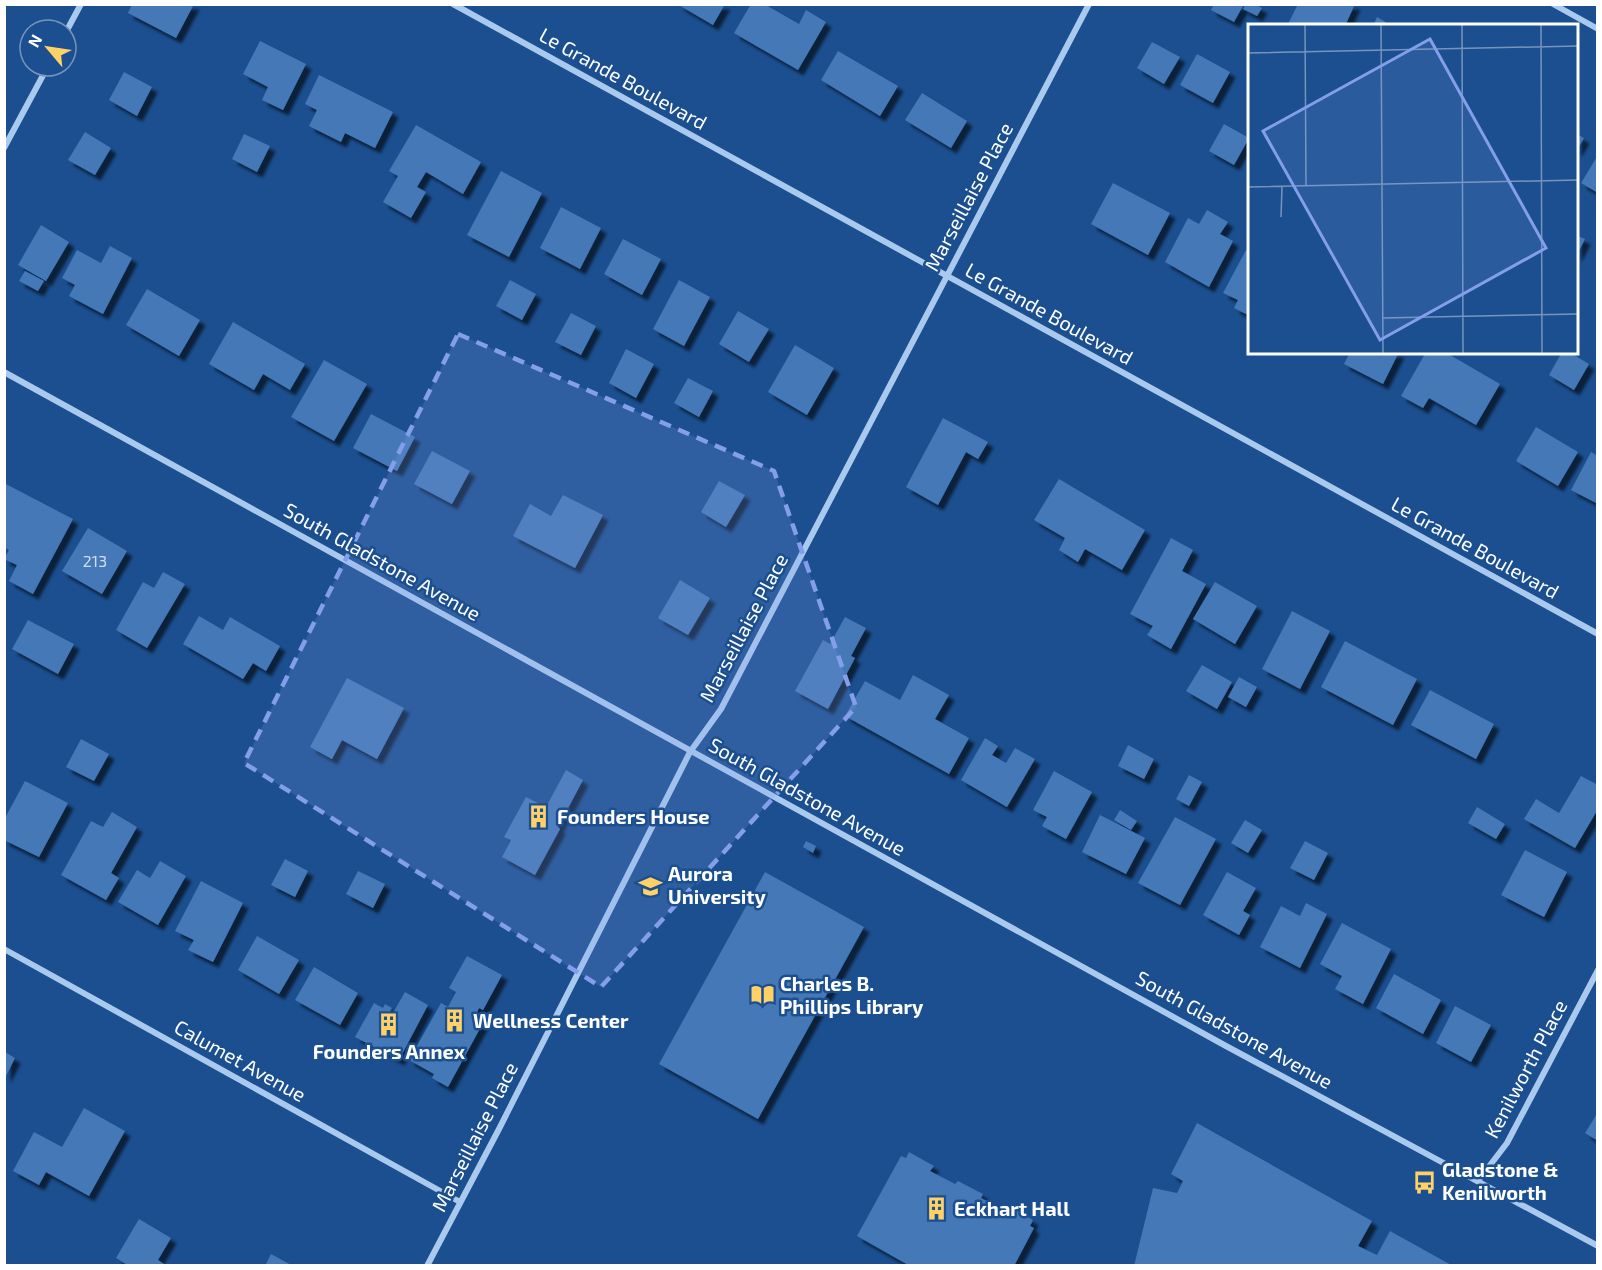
<svg xmlns="http://www.w3.org/2000/svg" width="1602" height="1270" font-family="'Exo 2',sans-serif">
<style>
.building{fill:#4478b7;filter:url(#shadow)}
.lines{fill:none;stroke-linecap:round;stroke-linejoin:round}
.minor{stroke:#a9c9ee;stroke-width:6}
.marked{fill:#839eea;fill-opacity:0.2;stroke:#839eea;stroke-width:4.5;stroke-dasharray:12 8;stroke-linejoin:round}
.labels{text-anchor:middle;stroke-width:5;stroke-linejoin:round;paint-order:stroke}
.number-label{font-size:16px;fill:#d0dded}
.street-label{font-size:20px;fill:#fff;stroke:#1b4f8f}
.poi-label{font-size:20px;font-weight:bold;fill:#fff;stroke:#1b4f8f;text-anchor:start}
.inset-road{fill:none;stroke:#7695bc;stroke-width:1.5}
.view{fill:#839eea;fill-opacity:0.15;stroke:#839eea;stroke-width:3}
.inset-edge{fill:none;stroke:#fff;stroke-width:3}
</style>
<defs>
<filter id="shadow"><feDropShadow dx="5.5" dy="5.5" stdDeviation="1.5" flood-color="#0009"/></filter>
</defs>
<rect width="100%" height="100%" fill="#1b4f8f"/>
<path class="building" d="M132,4H194L176,38L128,13Z
M677,4H725L713,25Z
M751,4H764L799,24L806,10L826,22L798,70L734,33Z
M1214,4H1244L1234,22L1211,10Z
M1246,4H1254L1262,8L1257,16L1243,9Z
M1298,4H1355L1345,26L1334,23L1332,26H1287Z
M1377,17L1392,26H1373Z
M260,41L306,64L283,110L262,100L268,87L243,74Z
M1152,42L1180,57L1164,84L1137,68Z
M838,51L898,86L880,116L821,80Z
M1197,54L1230,72L1213,103L1180,85Z
M124,72L152,87L137,116L109,100Z
M319,75L393,112L375,148L345,133L341,142L309,126L317,110L305,104Z
M922,93L967,121L951,148L905,120Z
M1224,124L1249,138L1234,165L1209,151Z
M416,125L481,162L463,194L426,172L417,187L426,192L411,218L383,202L398,176L389,171Z
M85,132L111,148L95,175L68,160Z
M244,134L270,146L257,172L232,159Z
M1576,134L1584,138L1576,152Z
M1598,155V193L1581,183Z
M501,171L542,193L509,257L467,235Z
M1113,183L1170,213L1148,255L1091,224Z
M561,207L601,228L580,269L540,248Z
M1207,210L1228,222L1220,234L1233,241L1209,287L1165,262L1188,218L1199,224Z
M41,225L69,242L46,281L18,265Z
M1576,235L1585,239L1576,257Z
M623,239L661,259L642,295L604,274Z
M110,246L132,258L103,314L69,296L75,285L62,278L77,250L101,263Z
M1246,250L1250,252V316L1234,308L1238,300L1223,293Z
M25,271L44,281L38,291L19,281Z
M510,280L536,294L522,320L496,306Z
M679,280L710,297L684,346L653,329Z
M147,289L200,320L179,356L126,325Z
M738,311L769,329L749,362L719,344Z
M571,313L596,326L581,355L555,342Z
M233,322L305,364L290,390L263,374L254,390L209,364Z
M795,345L834,368L807,415L768,392Z
M626,349L654,364L636,398L609,383Z
M1350,352H1399L1383,384L1344,364Z
M1426,352H1445L1500,384L1476,425L1429,398L1423,408L1401,396Z
M1562,352H1569L1589,364L1574,390L1549,375Z
M324,360L367,384L334,441L291,417Z
M688,378L713,391L699,417L674,403Z
M371,414L415,437L397,471L353,448Z
M943,418L988,442L978,459L966,452L938,505L906,487Z
M1536,427L1578,452L1558,486L1516,461Z
M432,451L470,471L452,504L414,484Z
M1591,452L1598,456V504L1571,490Z
M1059,479L1145,530L1122,570L1085,549L1078,562L1059,550L1065,538L1034,520Z
M719,481L745,495L726,527L701,512Z
M4,483L73,519L33,594L9,581L17,565L4,559L9,550L4,547Z
M563,495L603,515L575,568L513,536L530,504L551,516Z
M88,528L127,551L102,594L62,571Z
M1171,538L1193,550L1182,571L1206,584L1171,649L1147,635L1153,626L1130,614Z
M163,572L185,584L147,648L116,630L143,582L154,588Z
M680,580L710,598L688,635L658,618Z
M1215,582L1257,606L1235,644L1193,619Z
M1292,611L1330,631L1300,689L1262,669Z
M199,616L223,630L230,617L280,646L266,671L253,663L243,679L183,644Z
M845,617L866,628L851,656L855,658L828,709L795,691L823,640L830,644Z
M28,620L74,644L58,674L12,649Z
M1345,641L1417,679L1393,725L1321,687Z
M1202,665L1232,682L1217,709L1186,691Z
M913,675L949,695L935,719L969,738L949,774L845,716L865,681L900,700Z
M1239,677L1257,687L1246,707L1228,697Z
M347,678L404,708L377,759L342,740L332,759L310,747Z
M1430,690L1494,724L1476,759L1411,725Z
M985,738L998,746L992,755L1006,763L1015,748L1035,759L1007,807L961,780Z
M81,739L109,754L94,781L66,767Z
M1128,745L1154,759L1144,779L1118,766Z
M566,770L583,780L558,827L560,829L535,875L502,857L511,840L504,837L526,797L546,807Z
M1054,771L1092,792L1066,839L1042,826L1047,817L1033,810Z
M1189,775L1202,782L1189,806L1176,799Z
M1581,776L1598,785V809L1575,848L1524,819L1536,799L1559,813Z
M25,781L68,803L39,857L4,840V820Z
M1477,807L1505,824L1496,839L1468,823Z
M1120,810L1137,821L1131,830L1114,820Z
M112,812L137,827L111,873L119,878L106,900L61,875L91,821L103,827Z
M1100,815L1145,838L1126,874L1082,852Z
M1175,817L1216,839L1180,905L1138,883Z
M1245,820L1262,830L1248,853L1231,843Z
M806,841L816,846L813,853L803,847Z
M1305,841L1328,853L1314,880L1290,868Z
M1525,850L1567,872L1544,917L1501,895Z
M285,859L308,871L295,897L271,885Z
M160,861L186,876L158,925L118,902L137,870L150,878Z
M358,871L385,884L373,908L346,894Z
M765,872L864,927L758,1119L659,1064Z
M1227,872L1256,888L1243,911L1250,915L1239,935L1203,915Z
M201,881L243,903L213,962L188,950L194,940L175,931Z
M1306,903L1327,914L1300,968L1260,947L1281,906L1300,916Z
M1342,923L1391,949L1363,1004L1335,989L1342,976L1320,964Z
M257,936L299,960L279,994L238,970Z
M467,956L502,975L483,1010L479,1008L474,1018L483,1023L448,1087L432,1078L434,1074L409,1060L441,1003L448,1007L456,992L449,988Z
M314,967L358,993L340,1025L295,1000Z
M1394,974L1441,1000L1423,1034L1376,1008Z
M405,992L428,1005L399,1060L355,1037L374,1003L383,1008L385,1004L392,1008L390,1011L393,1013Z
M1455,1006L1491,1025L1471,1062L1436,1043Z
M5,1052L15,1058L5,1078Z
M84,1108L125,1131L89,1196L46,1172L39,1185L13,1171L34,1132L62,1147Z
M1598,1112V1141L1585,1133Z
M1197,1123L1372,1221L1358,1246L1377,1255L1390,1231L1453,1266H1134L1153,1188L1177,1193L1183,1181L1171,1174Z
M909,1152L934,1166L930,1171L955,1184L958,1181L983,1194L981,1198L1006,1211L1009,1206L1033,1220L1030,1226L1034,1228L1014,1266H910L857,1236L901,1156L906,1158Z
M139,1219L171,1238L158,1260L167,1266H129L116,1258Z
M271,1254L293,1266H265Z"/>
<g class="lines">
<path class="minor" d="M453,4L1598,634
M1553,4L1598,29
M66,32L81,4
M4,148L48,66
M4,372L1226,1046L1598,1246
M4,949L460,1202
M1478,1181L1507,1143L1598,970
M427,1266L499,1129L690,752L721,709L1089,4"/>
</g>
<path class="marked" d="M458,334L774,471L856,707L601,987L244,763Z"/>
<defs>
<symbol id="building-bare" viewBox="-9 -9 18 18"><path d="M-4-6H4V6H1V3H-1V6H-4ZM-2.5-4.3h1.7v1.8h-1.7ZM.8-4.3h1.7v1.8H.8ZM-2.5-1h1.7V.8h-1.7ZM.8-1h1.7V.8H.8Z" fill="#ffd166" stroke="#1b4f8f" stroke-width="2.5" paint-order="stroke"/></symbol>
<symbol id="university-bare" viewBox="-9 -9 18 18"><path d="M0-5L7-2L0 1L-7-2ZM-4 1L0 2.5L4 1V4Q0 6-4 4Z" fill="#ffd166" stroke="#1b4f8f" stroke-width="2.5" paint-order="stroke"/></symbol>
<symbol id="library-bare" viewBox="-9 -9 18 18"><path d="M-6-4Q-3-5.5-.7-3.5V5Q-3 3-6 4ZM6-4Q3-5.5 .7-3.5V5Q3 3 6 4Z" fill="#ffd166" stroke="#1b4f8f" stroke-width="2.5" paint-order="stroke"/></symbol>
<symbol id="bus-bare" viewBox="-9 -9 18 18"><path d="M-5-6H5V4H4V6H2V4H-2V6H-4V4H-5ZM-3.5-4V0h7V-4ZM-3.5 1.2v1.5H-2V1.2ZM2 1.2v1.5H3.5V1.2Z" fill="#ffd166" stroke="#1b4f8f" stroke-width="2.5" paint-order="stroke"/></symbol>
</defs>
<g fill-rule="evenodd">
<use href="#building-bare" x="522" y="800" width="33" height="33"/>
<use href="#university-bare" x="634" y="870" width="33" height="33"/>
<use href="#library-bare" x="746" y="978" width="33" height="33"/>
<use href="#building-bare" x="438" y="1004" width="33" height="33"/>
<use href="#building-bare" x="372" y="1008" width="33" height="33"/>
<use href="#bus-bare" x="1408" y="1166" width="33" height="33"/>
<use href="#building-bare" x="920" y="1192" width="33" height="33"/>
</g>
<g class="labels">
<g class="number-label">
<text x="95" y="567">213</text>
</g>
<g class="street-label">
<text transform="translate(623 79) rotate(29)" y="7">Le Grande Boulevard</text>
<text transform="translate(969 197) rotate(-62)" y="7">Marseillaise Place</text>
<text transform="translate(1049 314) rotate(29)" y="7">Le Grande Boulevard</text>
<text transform="translate(1475 548) rotate(29)" y="7">Le Grande Boulevard</text>
<text transform="translate(382 562) rotate(29)" y="7">South Gladstone Avenue</text>
<text transform="translate(744 628) rotate(-62)" y="7">Marseillaise Place</text>
<text transform="translate(807 797) rotate(29)" y="7">South Gladstone Avenue</text>
<text transform="translate(1234 1030) rotate(29)" y="7">South Gladstone Avenue</text>
<text transform="translate(240 1061) rotate(29)" y="7">Calumet Avenue</text>
<text transform="translate(1526 1069) rotate(-62)" y="7">Kenilworth Place</text>
<text transform="translate(475 1137) rotate(-63)" y="7">Marseillaise Place</text>
</g>
<g class="poi-label">
<text x="557" y="824">Founders House</text>
<text x="668" y="881">Aurora<tspan x="668" dy="23">University</tspan></text>
<text x="780" y="991">Charles B.<tspan x="780" dy="23">Phillips Library</tspan></text>
<text x="473" y="1028">Wellness Center</text>
<text x="389" y="1059" text-anchor="middle">Founders Annex</text>
<text x="1442" y="1177">Gladstone &amp;<tspan x="1442" dy="23">Kenilworth</tspan></text>
<text x="954" y="1216">Eckhart Hall</text>
</g>
</g>
<g transform="translate(1248 24)">
<rect width="330" height="330" fill="#1b4f8f"/>
<path class="inset-road" d="M57,0L58,162M133,0L135,330M214,0L215,330M293,0L294,330M0,29L330,22M0,163L330,156M33,193L34,163M134,294L330,290"/>
<path class="view" d="M182,15L298,224L132,316L15,107Z"/>
<rect width="330" height="330" class="inset-edge"/>
</g>
<rect width="1602" height="1270" fill="none" stroke="#ffffff" stroke-width="12"/>
<g transform="translate(48 48) rotate(299)"><circle r="28" fill="#1b4f8f" stroke="#7695bc" stroke-width="1.5"/>
<path d="M0-4.5L10 22L0 15L-10 22Z" fill="#ffd166"/>
<text y="-9" font-size="16" font-weight="bold" text-anchor="middle" fill="#ffffff">N</text>
</g>
</svg>
